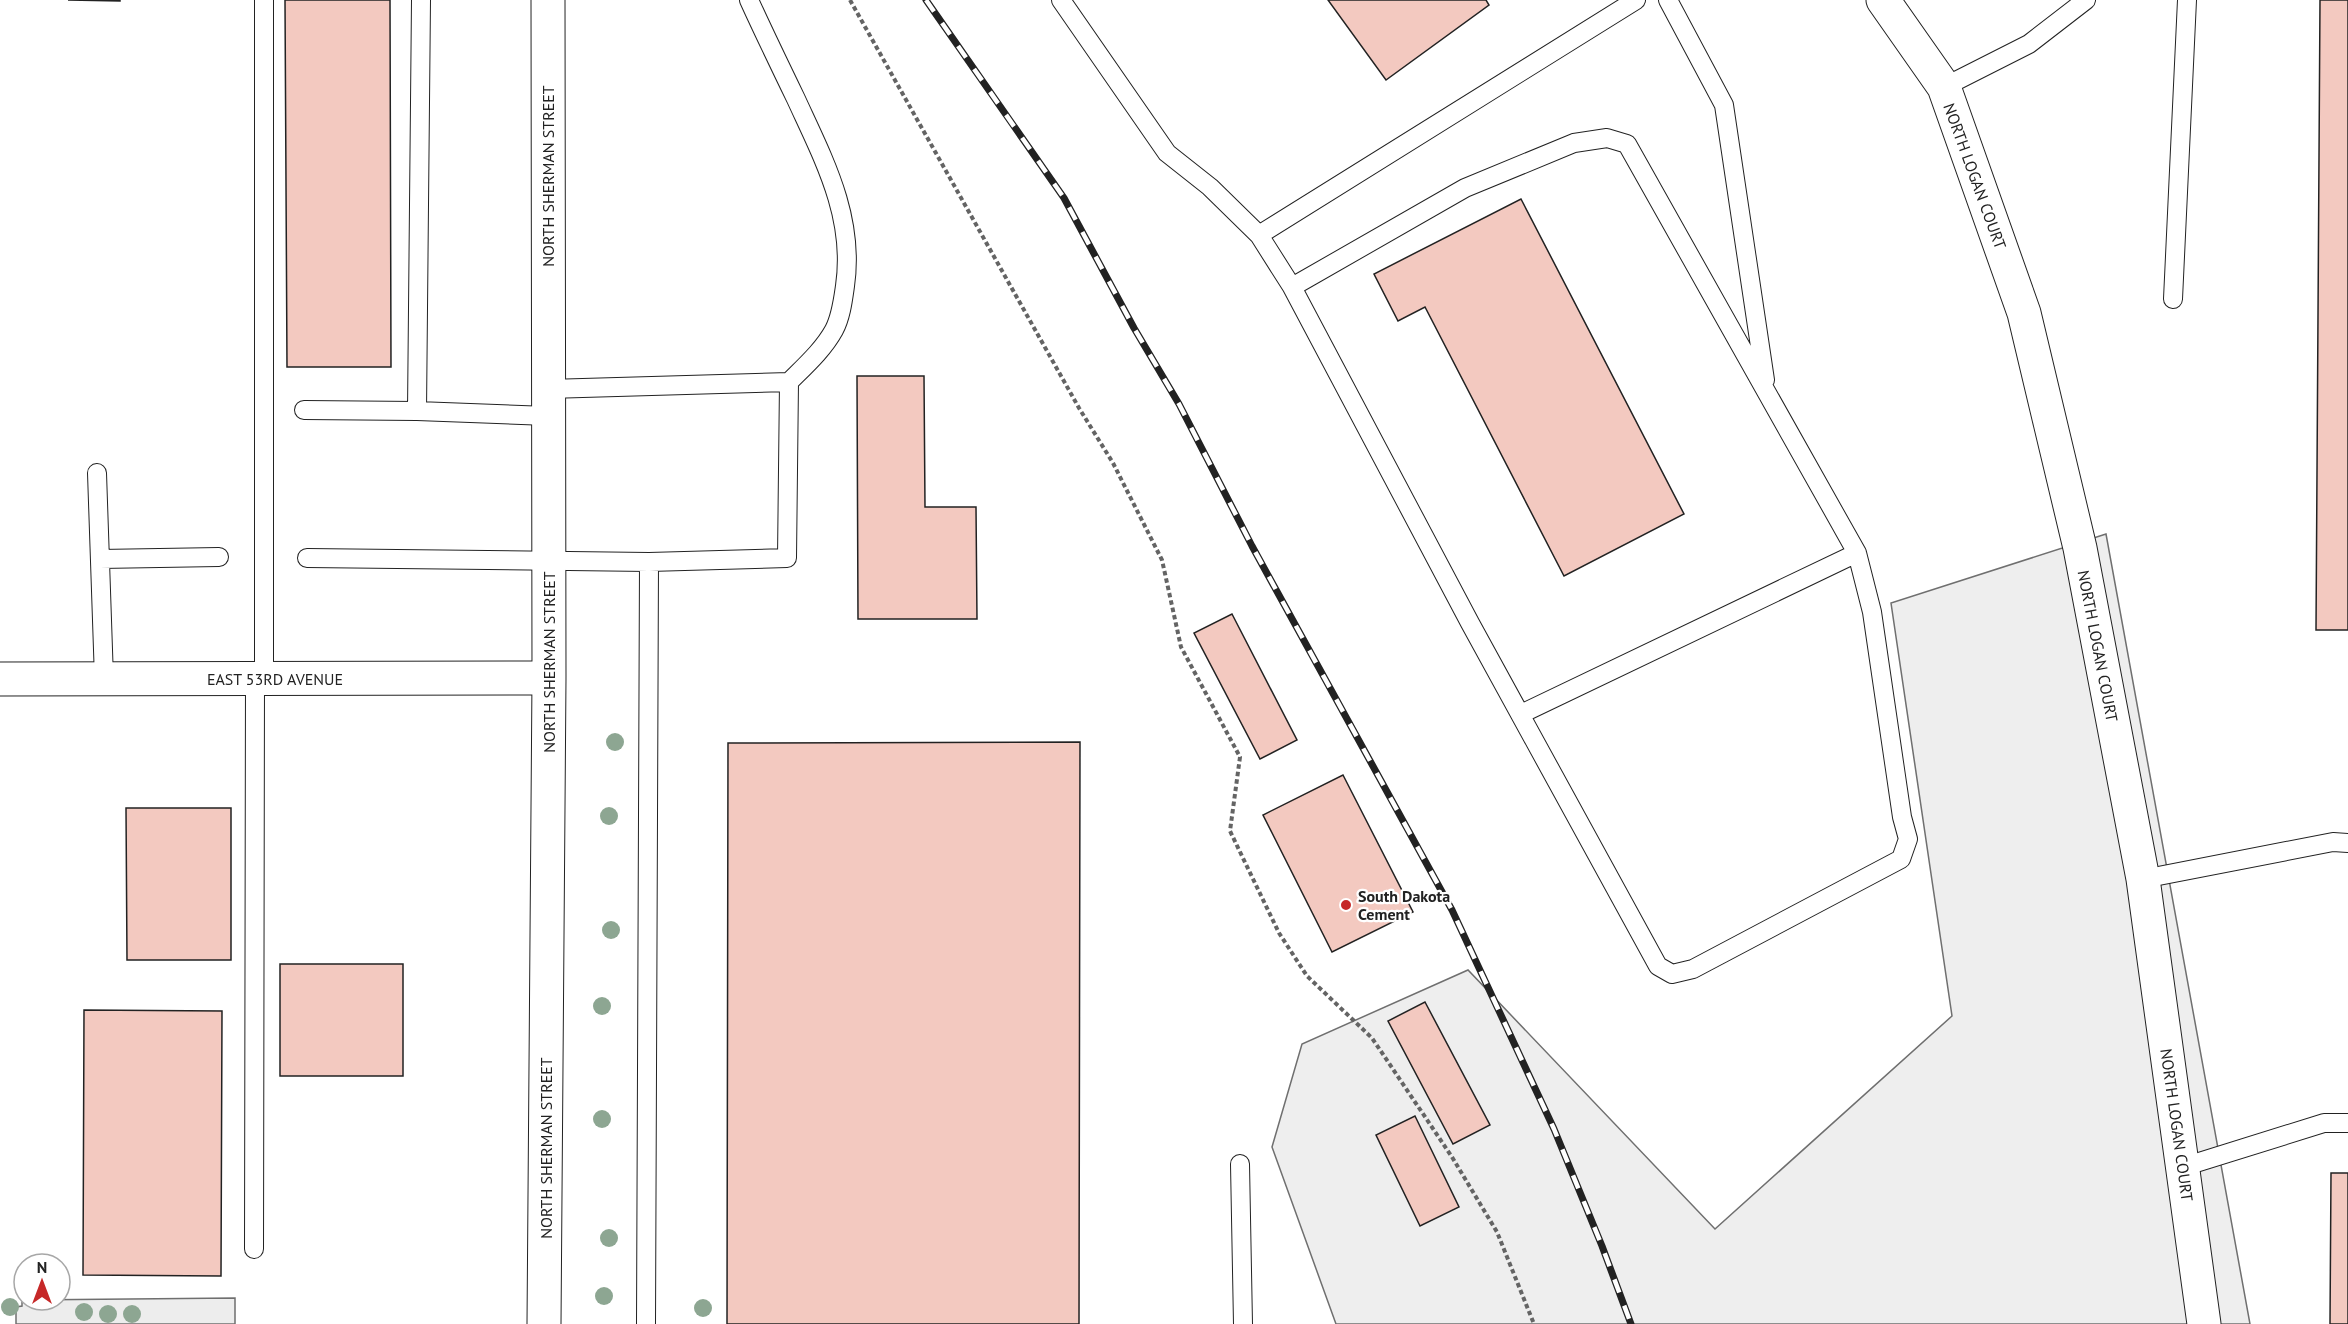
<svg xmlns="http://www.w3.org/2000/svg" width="2348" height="1324" font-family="'PT Sans',sans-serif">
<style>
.green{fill:#eee;stroke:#6f6f6f;stroke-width:1.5}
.parking{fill:#ededed;stroke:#6f6f6f;stroke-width:1.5}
.building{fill:#f3c9c0;stroke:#222;stroke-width:1.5}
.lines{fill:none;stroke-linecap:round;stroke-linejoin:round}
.service-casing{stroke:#222;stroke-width:20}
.minor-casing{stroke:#222;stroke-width:35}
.path{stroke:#646464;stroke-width:4;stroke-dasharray:4.5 3;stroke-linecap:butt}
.service{stroke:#fff;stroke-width:18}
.minor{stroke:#fff;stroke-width:33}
.rail-casing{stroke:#222;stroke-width:7}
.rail{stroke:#fff;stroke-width:4.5;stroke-dasharray:14;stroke-linecap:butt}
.tree{fill:#8da692}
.poi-dot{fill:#c62828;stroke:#fff;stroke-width:2}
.labels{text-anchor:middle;stroke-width:4.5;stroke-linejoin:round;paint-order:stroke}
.street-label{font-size:16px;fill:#222;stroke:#fff}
.poi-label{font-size:16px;font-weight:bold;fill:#222;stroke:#fff;text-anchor:start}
</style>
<rect width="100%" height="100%" fill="#fff"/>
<path class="green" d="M2106,534L2250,1324H1336L1272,1147L1302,1044L1468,970L1715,1229L1952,1016L1891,603Z"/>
<path class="parking" d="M22,1298L24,1300L235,1298V1324H16V1307L22,1306Z"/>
<path class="building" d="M68,0H120V1Z
M285,0H390L391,367H287Z
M1328,0H1486L1489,5L1386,80Z
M2320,0H2348V630H2316Z
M1521,199L1684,514L1564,576L1425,307L1398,321L1374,274Z
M857,376H924L925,507H976L977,619H858Z
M1232,614L1297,740L1260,759L1194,633Z
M1080,742L1079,1324H727L728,743Z
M1343,775L1413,912L1332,952L1263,815Z
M126,808H231V960H127Z
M280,964H403V1076H280Z
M1425,1002L1490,1125L1453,1144L1388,1021Z
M84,1010L222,1011L221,1276L83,1275Z
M1415,1116L1459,1207L1420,1226L1376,1135Z
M2331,1173H2348V1324H2330Z"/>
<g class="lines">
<defs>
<path id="service" d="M421,0L417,411L548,416
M749,0C764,33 780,66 796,99C824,160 855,217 845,286C843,300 841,317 834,330C823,350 805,366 789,382
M1061,0L1167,153L1210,187L1259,235L1292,287L1470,623L1658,966L1672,974L1693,969L1901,859L1908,839L1902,817L1872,612L1857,553L1627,144L1607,138L1574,143L1465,188L1292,287
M1668,0L1724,105L1765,380
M1944,87L2029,44L2086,0
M1259,235L1636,0
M2173,299L2187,0
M548,389L789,382L787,558L649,562
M304,410L417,411
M97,473L104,679
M307,558L649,562L646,1324
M100,559L219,557
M264,679V0
M1521,714L1857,553
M2143,879L2333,842L2348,843
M1240,1164L1243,1324
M2183,1167L2324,1123H2348
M254,1249L255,679"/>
<path id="minor" d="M1883,0L1944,87L2024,313L2080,548L2143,879L2204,1324
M0,679L549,678
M544,1324L549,678L548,0"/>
</defs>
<use href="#service" class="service-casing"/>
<use href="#minor" class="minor-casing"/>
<path class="path" d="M850,0L1079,408L1113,463L1162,560L1181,647L1240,757L1230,831L1279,933L1307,976L1372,1038L1452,1157L1497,1232L1534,1324"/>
<use href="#service" class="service"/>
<use href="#minor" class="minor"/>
<defs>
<path id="rail" d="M926,0L1064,198L1134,328L1179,404L1252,546L1452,910L1554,1129L1602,1246L1631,1324"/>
</defs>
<use href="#rail" class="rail-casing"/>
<use href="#rail" class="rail"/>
</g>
<g class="tree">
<circle cx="615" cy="742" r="9"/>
<circle cx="609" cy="816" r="9"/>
<circle cx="611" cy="930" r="9"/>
<circle cx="602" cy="1006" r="9"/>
<circle cx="602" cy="1119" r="9"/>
<circle cx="609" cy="1238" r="9"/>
<circle cx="604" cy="1296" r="9"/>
<circle cx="10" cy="1307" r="9"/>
<circle cx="703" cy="1308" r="9"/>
<circle cx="84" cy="1312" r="9"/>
<circle cx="108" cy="1314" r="9"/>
<circle cx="132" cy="1314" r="9"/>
</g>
<circle class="poi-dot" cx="1346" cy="905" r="6"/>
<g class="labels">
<g class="street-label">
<text transform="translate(548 176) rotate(-90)" y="6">NORTH SHERMAN STREET</text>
<text transform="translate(1975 176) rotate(70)" y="6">NORTH LOGAN COURT</text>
<text transform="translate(2098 646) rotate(79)" y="6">NORTH LOGAN COURT</text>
<text transform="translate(549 662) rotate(-90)" y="6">NORTH SHERMAN STREET</text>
<text x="275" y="685">EAST 53RD AVENUE</text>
<text transform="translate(2177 1125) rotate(82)" y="6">NORTH LOGAN COURT</text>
<text transform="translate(546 1148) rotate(-90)" y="6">NORTH SHERMAN STREET</text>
</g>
<g class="poi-label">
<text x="1358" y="902">South Dakota<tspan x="1358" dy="18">Cement</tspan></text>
</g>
</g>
<g transform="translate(42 1282)"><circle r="28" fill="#ffffff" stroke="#a7a7a7" stroke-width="1.5"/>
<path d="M0-4.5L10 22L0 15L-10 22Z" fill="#c62828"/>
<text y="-9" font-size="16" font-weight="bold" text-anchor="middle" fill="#222222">N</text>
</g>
</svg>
